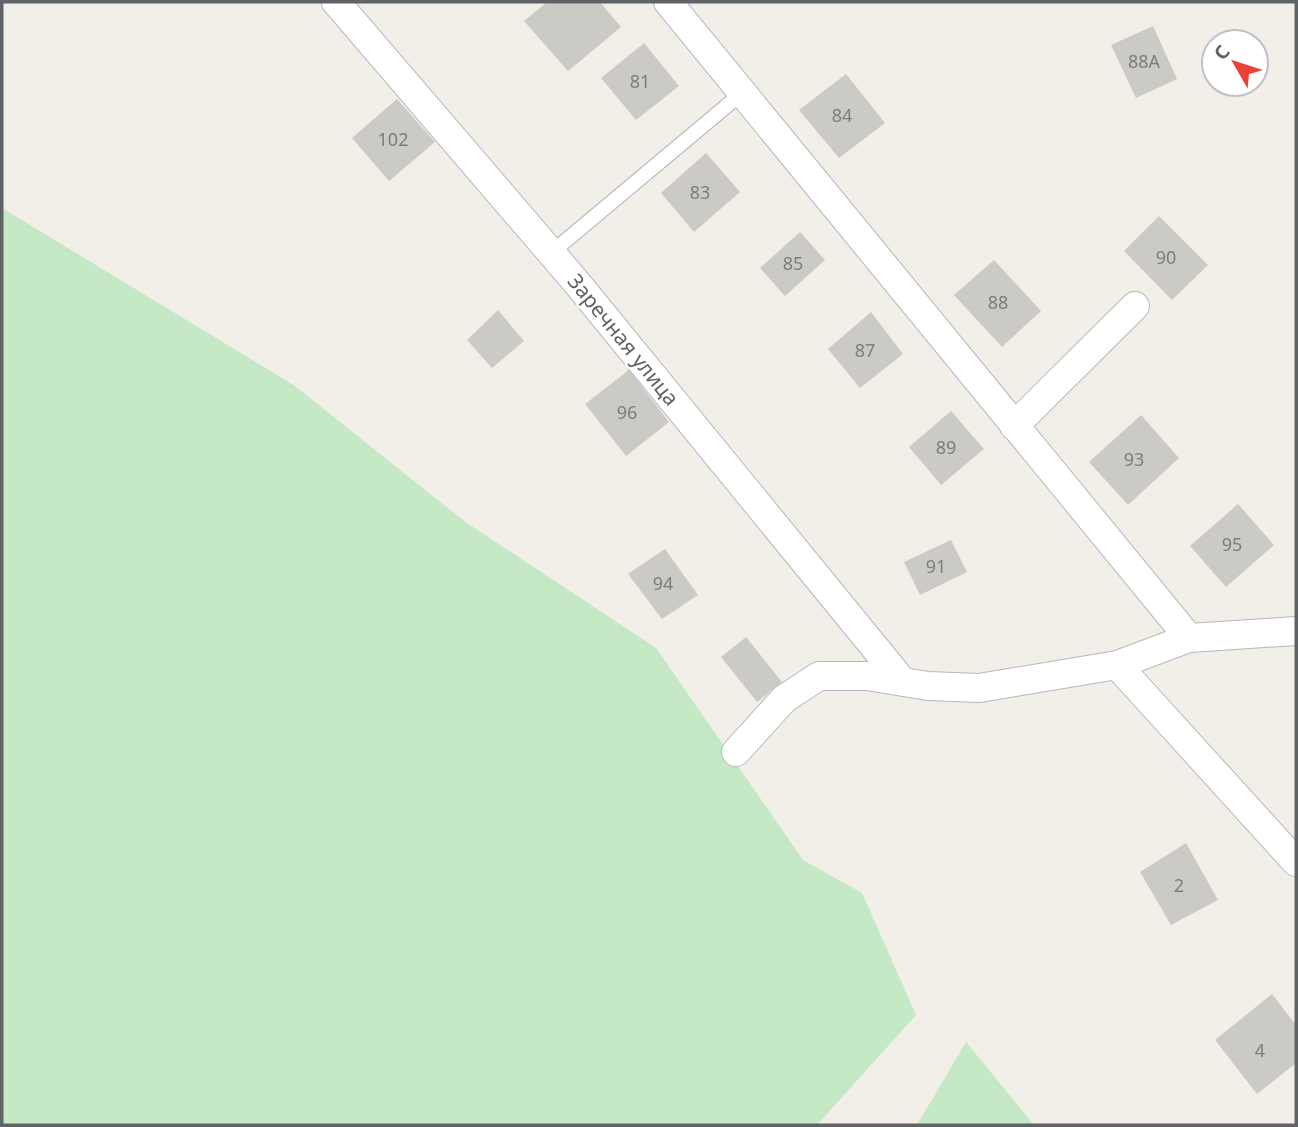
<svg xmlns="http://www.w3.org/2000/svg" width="1298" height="1127" font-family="'Noto Sans',sans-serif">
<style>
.green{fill:#c5e8c5}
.building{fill:#cccac5}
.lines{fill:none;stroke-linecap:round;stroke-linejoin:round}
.lane-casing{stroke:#b5b8bc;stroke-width:16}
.street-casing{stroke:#b5b8bc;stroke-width:30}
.lane{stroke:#fff;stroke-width:14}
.street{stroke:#fff;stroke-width:28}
.labels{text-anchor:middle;stroke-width:5;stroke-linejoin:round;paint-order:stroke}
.number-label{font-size:18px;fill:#7a7d7f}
.street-label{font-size:21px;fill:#5f6368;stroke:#fff}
</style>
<rect width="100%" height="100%" fill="#f1efe8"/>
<path class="green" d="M2,208L295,386L464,521L656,648L803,860L862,893L916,1015L817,1125H2Z
M966,1042L1034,1125H917Z"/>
<path class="building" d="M547,2H600L621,27L568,71L524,21Z
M1153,26L1177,79L1136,98L1111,45Z
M644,43L679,86L636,120L601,78Z
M846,74L885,123L839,158L799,110Z
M397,99L435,142L389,181L352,138Z
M706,153L740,192L694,232L661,193Z
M1159,216L1208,265L1172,300L1124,251Z
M800,232L825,260L785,296L760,268Z
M994,260L1041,311L1002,347L954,295Z
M498,310L524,341L492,368L467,340Z
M871,312L903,354L860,388L828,349Z
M629,370L669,422L626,456L585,404Z
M951,411L984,449L941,485L909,447Z
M1141,415L1179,458L1128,505L1089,462Z
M1238,504L1274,545L1226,587L1190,546Z
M951,540L967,572L920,595L904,562Z
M665,549L698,595L662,619L628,574Z
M746,637L782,682L757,702L721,657Z
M1186,843L1218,900L1171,925L1140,872Z
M1272,994L1296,1025V1063L1257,1094L1215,1040Z"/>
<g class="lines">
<defs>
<path id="lane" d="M551,253L742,93"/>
<path id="street" d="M336,2L577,283L903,682
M668,2L1189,638
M1014,426L1135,306
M1117,665L1296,862
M736,752L784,699L819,676H867L928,686L979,688L1117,665L1189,638L1296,631"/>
</defs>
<use href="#lane" class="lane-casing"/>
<use href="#street" class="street-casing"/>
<use href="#lane" class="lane"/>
<use href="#street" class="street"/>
</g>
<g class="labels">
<g class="number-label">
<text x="1144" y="68">88А</text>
<text x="640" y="88">81</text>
<text x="842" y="122">84</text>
<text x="393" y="146">102</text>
<text x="700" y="199">83</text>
<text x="1166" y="264">90</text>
<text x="793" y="270">85</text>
<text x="998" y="309">88</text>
<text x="865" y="357">87</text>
<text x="627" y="419">96</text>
<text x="946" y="454">89</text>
<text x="1134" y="466">93</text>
<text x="1232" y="551">95</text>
<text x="936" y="573">91</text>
<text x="663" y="590">94</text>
<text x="1179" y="892">2</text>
<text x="1260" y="1057">4</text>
</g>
<g class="street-label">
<text transform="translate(623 340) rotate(51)" y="7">Заречная улица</text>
</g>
</g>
<rect width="1298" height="1127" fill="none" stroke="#5f6368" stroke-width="7"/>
<g transform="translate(1235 63) rotate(309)"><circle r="33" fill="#ffffff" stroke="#bfc1c3" stroke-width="2"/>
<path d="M0-5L12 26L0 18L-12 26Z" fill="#ea4335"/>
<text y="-10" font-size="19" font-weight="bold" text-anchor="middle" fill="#5f6368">С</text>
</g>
</svg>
